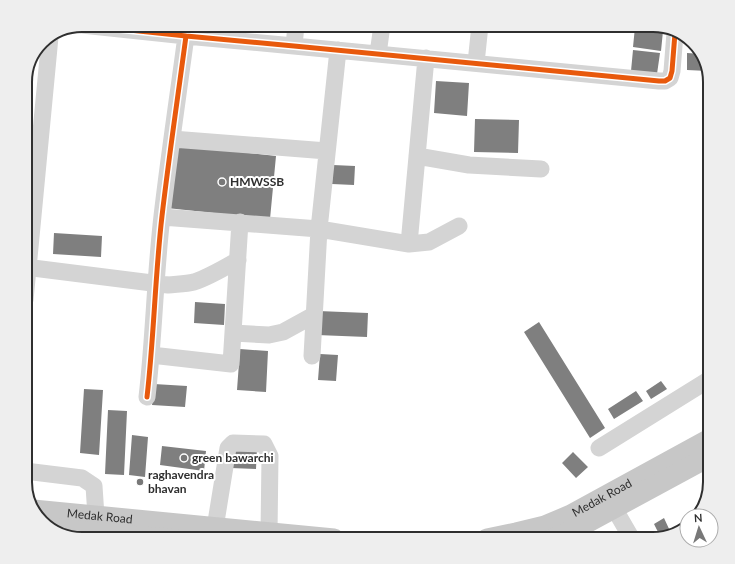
<svg xmlns="http://www.w3.org/2000/svg" width="735" height="564" font-family="Lato,sans-serif">
<style>
.building{fill:#7f7f7f}
.lines{fill:none;stroke-linecap:round;stroke-linejoin:round}
.minor{stroke:#d4d4d4;stroke-width:17}
.major{stroke:#c7c7c7;stroke-width:21}
.cycleway-casing{stroke:#fff;stroke-width:8}
.cycleway{stroke:#e8590c;stroke-width:5}
.poi-dot{fill:#787878;stroke:#fff;stroke-width:1.5}
.labels{text-anchor:middle;stroke-width:4;stroke-linejoin:round;paint-order:stroke}
.poi-label{font-size:12px;font-weight:bold;fill:#2f2f2f;stroke:#fff;text-anchor:start}
.street-label{font-size:12px;fill:#2f2f2f;stroke:#fff}
.rim{fill:none;stroke:#2f2f2f;stroke-width:2}
</style>
<rect width="100%" height="100%" fill="#fff"/>
<path class="building" d="M635,27L663,31L661,51L633,47Z
M691,41L698,49L691,48Z
M633,50L660,53L657,74L631,71Z
M687,53L702,54L704,57L708,71L687,70Z
M436,81L469,83L467,116L434,113Z
M475,119L519,120L518,153L474,152Z
M175,145L276,156L270,219L167,208Z
M333,165L355,166L354,185L332,184Z
M54,233L102,236L101,257L53,254Z
M195,302L225,304L224,325L194,323Z
M318,311L368,313L367,337L317,335Z
M539,322L605,428L590,438L524,332Z
M240,349L268,351L266,392L237,390Z
M320,354L338,355L336,381L318,380Z
M661,381L667,389L651,399L646,391Z
M154,384L187,386L185,407L152,405Z
M84,389L103,390L99,455L80,453Z
M636,391L643,401L614,419L608,409Z
M108,410L127,411L124,475L105,474Z
M132,435L148,437L145,477L129,475Z
M162,446L206,451L204,471L160,465Z
M232,446L257,447L256,469L231,468Z
M573,452L588,467L576,478L562,463Z
M664,518L670,531L660,536L654,524Z"/>
<g class="lines">
<path class="minor" d="M82,25L186,36L294,46L659,81H665L670,78L672,71L675,33
M294,46L296,25
M378,54L382,25
M476,63L480,25
M172,139L327,151
M417,156L469,165L541,169
M162,217L319,229L409,244L429,242L459,226
M409,244L426,58
M25,267L168,285C177,284 186,284 194,282C209,277 224,268 238,260
M25,300L50,37
M233,333L269,335L283,332L314,315
M151,355L231,364L240,222
M312,356L319,229L338,50
M147,397C154,337 155,276 162,216C169,156 178,96 186,36
M599,448L710,379
M25,471L82,478L94,486L96,516
M614,508L632,539
M215,528L228,448L233,443L264,444L270,456L269,533"/>
<g class="major">
<path id="s1" d="M33,510L334,539"/>
<path d="M48,528L140,537L175,539"/>
<path id="s2" d="M487,539L516,533L545,526L571,515L710,439"/>
<path d="M552,539L577,528L710,456"/>
</g>
<defs>
<path id="cycleway" d="M82,25L186,36L294,46L659,81H665L670,78L672,71L675,33
M147,397C154,337 155,276 162,216C169,156 178,96 186,36"/>
</defs>
<use href="#cycleway" class="cycleway-casing"/>
<use href="#cycleway" class="cycleway"/>
</g>
<g class="poi-dot">
<circle cx="222" cy="182" r="4"/>
<circle cx="184" cy="458" r="4"/>
<circle cx="140" cy="482" r="4"/>
</g>
<g class="labels">
<g class="poi-label">
<text x="230" y="186">HMWSSB</text>
<text x="192" y="462">green bawarchi</text>
<text x="148" y="479">raghavendra<tspan x="148" dy="14">bhavan</tspan></text>
</g>
<g class="street-label">
<text dy="4" stroke="none"><textPath href="#s2" startOffset="123">Medak Road</textPath></text>
<text dy="4" stroke="none"><textPath href="#s1" startOffset="67">Medak Road</textPath></text>
</g>
</g>
<path d="M0 0H735V564H0ZM82 32H653A50 50 0 0 1 703 82V482A50 50 0 0 1 653 532H82A50 50 0 0 1 32 482V82A50 50 0 0 1 82 32Z" fill="#eee" fill-rule="evenodd"/>
<path class="rim" d="M82 32H653A50 50 0 0 1 703 82V482A50 50 0 0 1 653 532H82A50 50 0 0 1 32 482V82A50 50 0 0 1 82 32Z"/>
<g transform="translate(699 528) rotate(356)"><circle r="19" fill="#ffffff" stroke="#acacac"/>
<path d="M0-3L7 15L0 10L-7 15Z" fill="#787878"/>
<text y="-6" font-size="11" font-weight="bold" text-anchor="middle" fill="#2f2f2f">N</text>
</g>
</svg>
